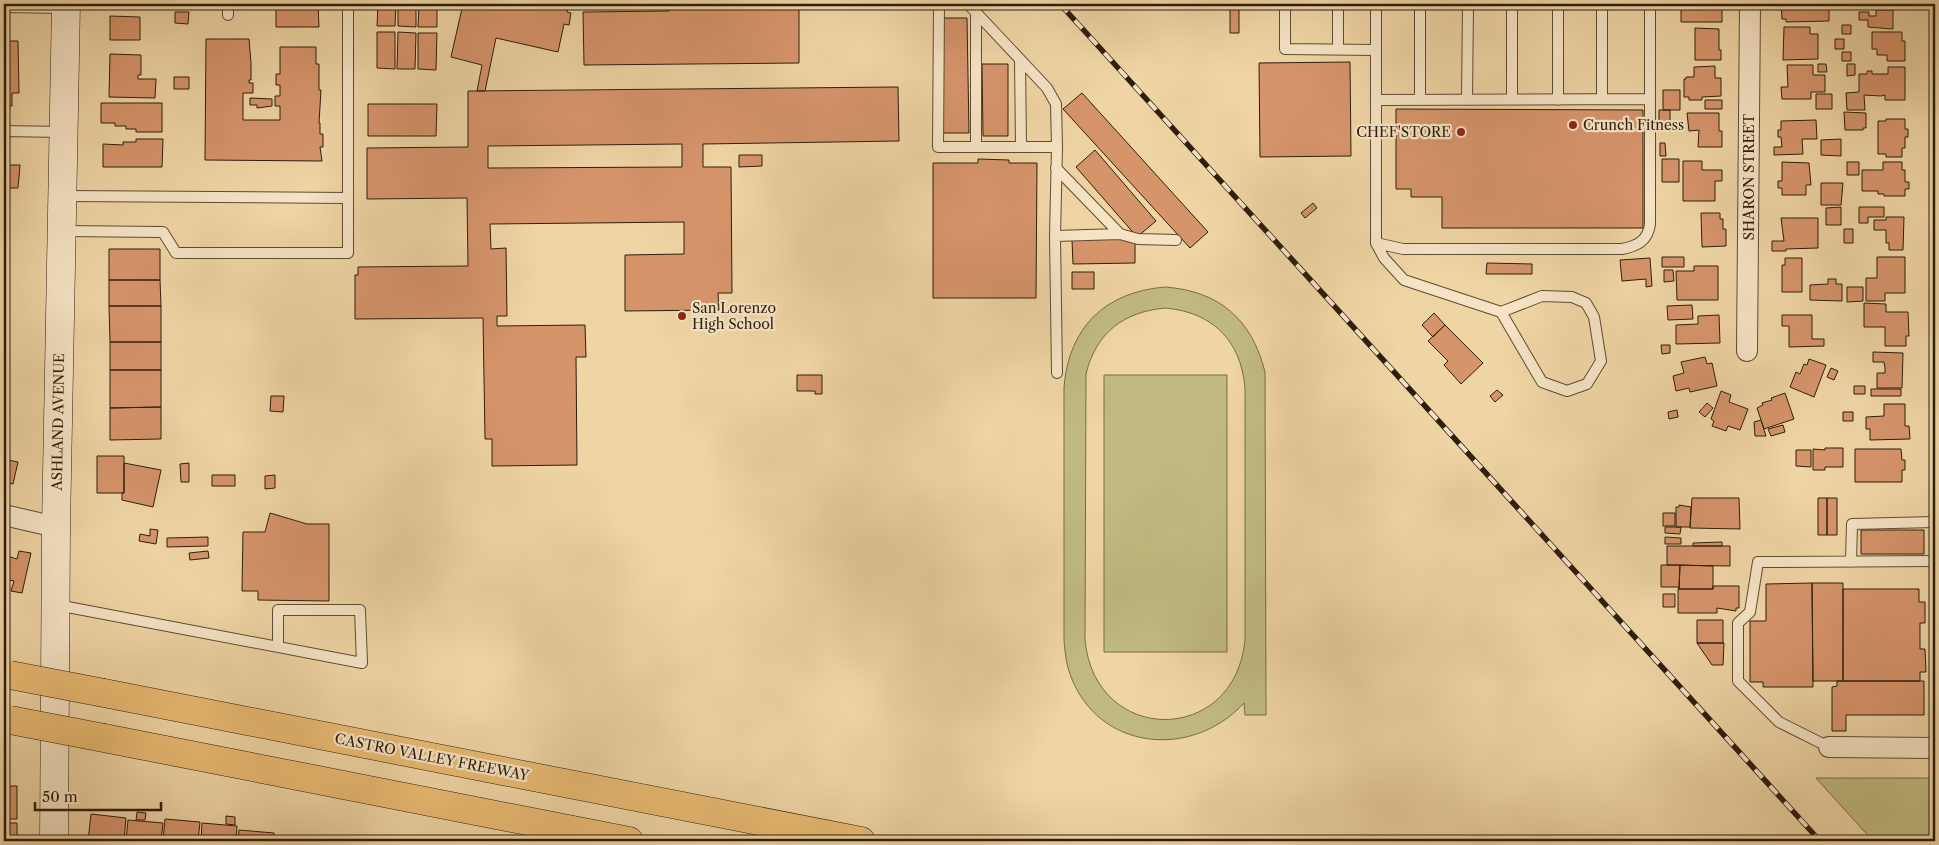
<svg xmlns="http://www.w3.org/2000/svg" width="1939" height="845" font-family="'Libre Caslon Text',serif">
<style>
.green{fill:#c1ba80;stroke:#776c46;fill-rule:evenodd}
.building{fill:#d6946b;stroke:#2d1e0c;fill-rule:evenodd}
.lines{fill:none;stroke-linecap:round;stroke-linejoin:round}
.lane-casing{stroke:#5e4c32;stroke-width:12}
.street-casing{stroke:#5e4c32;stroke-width:22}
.secondary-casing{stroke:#2d1e0c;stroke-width:29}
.highway-casing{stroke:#2d1e0c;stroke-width:29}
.lane{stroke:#f5e3c4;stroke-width:10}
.street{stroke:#f5e3c4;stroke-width:20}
.secondary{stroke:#f5e3c4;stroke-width:28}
.highway{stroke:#e8ba72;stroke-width:28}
.rail-casing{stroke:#2d1e0c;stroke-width:5.5}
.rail{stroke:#f5e3c4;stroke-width:4;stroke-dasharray:11;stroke-linecap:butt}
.highway-bridge-casing{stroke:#2d1e0c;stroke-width:29;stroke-linecap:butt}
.highway-bridge{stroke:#e8ba72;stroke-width:28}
.poi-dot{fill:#8f2418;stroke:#f5e3c4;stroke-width:2}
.labels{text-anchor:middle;stroke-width:4.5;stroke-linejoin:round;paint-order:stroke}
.poi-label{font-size:14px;fill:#2d1e0c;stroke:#f5e3c4;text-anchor:start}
.street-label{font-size:14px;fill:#2d1e0c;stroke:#f5e3c4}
</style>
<rect width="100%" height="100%" fill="#efd4a4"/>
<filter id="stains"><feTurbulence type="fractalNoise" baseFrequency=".004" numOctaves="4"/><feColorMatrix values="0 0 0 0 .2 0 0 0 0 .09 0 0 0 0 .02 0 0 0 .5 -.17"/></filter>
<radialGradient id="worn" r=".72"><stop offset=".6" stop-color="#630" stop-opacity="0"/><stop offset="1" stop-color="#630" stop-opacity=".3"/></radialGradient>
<path class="green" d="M1165,287C1219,291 1252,319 1265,372L1266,715H1245L1244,703C1192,760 1097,751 1070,674C1066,663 1065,652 1064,640V387C1069,327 1105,292 1165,287ZM1165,308C1212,312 1241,340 1245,388V640C1235,746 1095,746 1085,640L1086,374C1096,333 1123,312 1165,308Z
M1104,375H1227V652H1104Z
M1816,778H1935V841H1873Z"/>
<path class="building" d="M276,4H318L319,27H276Z
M378,4H396L395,26H377Z
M398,4H416V27L398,26Z
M419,4H437V27H418Z
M463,4H569L567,12L571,13L569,25L564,24L558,52L496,38L485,91H477L482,65L451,57Z
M669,4H711V9H799V63L584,65L583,12L669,11Z
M1230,4H1239V33H1230Z
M1681,4H1722V22H1681Z
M1781,4H1829V21L1786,22V19H1782Z
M1876,10H1893V29L1868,27V20H1859V12H1869V16H1876Z
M175,12H189L188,24L175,23Z
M110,16L140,17V40H110Z
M941,18H967L969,133H942Z
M1842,25H1851V34H1842Z
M1784,27H1810V34H1818V59L1783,60Z
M1695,28L1719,29V50H1721V60H1695Z
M377,32H395V69L377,68Z
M398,32L416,33L415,69H397Z
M1872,32H1902V41H1905V61H1887V55H1877V49H1872Z
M418,33H437L436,70L418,69Z
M206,39H249L251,63V80H249V83H253V93H243V120H280V106H275V96H280V85H276V74H280V47H316V64H319V90H321L319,123H320V134H323V147H320L322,161L205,160Z
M1835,39H1844V49H1835Z
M4,41H18L19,93H12V106H4Z
M1842,52H1851V61H1842Z
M110,54L141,55V75H138V79H156L155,98L109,97Z
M1350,62L1351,156L1260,157L1259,63Z
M982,64H1008V136H983Z
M1818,64H1826L1827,72H1818Z
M1847,64H1855V75L1847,76Z
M1787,65H1813V75H1825V92H1811V99H1782L1781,87H1788Z
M1715,66V78H1721V96L1702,97V100H1689V97H1684V79H1686V77H1694V67Z
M1888,67H1905V100H1885V95L1881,96L1864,95L1865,110H1847L1846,93L1859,92V74H1867V71H1872V74H1888Z
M174,77H189V89H174Z
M898,87L899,141L703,144V167H731L732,293H718L719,310L625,311V255L684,254V222L490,224L491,249L506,248L507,316H497V326L585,325L586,357H576L577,465L492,466V439H485L483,318L355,319V275H358V267L468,266L467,198L367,199V148L468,147V91ZM682,144V167L488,168V146Z
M1663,90H1680V110H1663Z
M1082,93L1208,232L1190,248L1063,109Z
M1816,94H1832V109H1816Z
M250,98L272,99V106L257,108V105H250Z
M1705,100H1722V109H1705Z
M101,103H162V132H136V129H126V126H115V123H101Z
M368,104H437L436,136H368Z
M1396,109L1643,110V228H1442V197H1411V189H1396Z
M1659,110H1670V124H1659Z
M1844,112L1866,113V128H1863V130H1845Z
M1687,113H1719V131H1722V147H1698L1699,130L1689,131Z
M1886,119H1905V129H1908V137H1905V148H1902V157H1886V154H1878V121H1886Z
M1816,120L1817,139H1802L1803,154L1774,155V147H1782L1781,137H1778V130H1781V121Z
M136,139H163L162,167H103V144L123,145V142H136Z
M1841,139V156L1821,155V140Z
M1660,143H1665L1666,156H1660Z
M1095,150L1156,221L1137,237L1076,167Z
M739,155H762V166L739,167Z
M978,159L1009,160V163H1037L1036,298H933V163H978Z
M1662,159H1679V182H1662Z
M1683,161H1702V170H1722V181H1715V201H1683Z
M1782,162L1809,163L1811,185H1806V195H1782V188H1778V181H1782Z
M1847,162H1859V175H1847Z
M1883,162H1902V170H1905V182H1909V189H1905V196H1884V194H1878V191H1862V170H1883Z
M4,165H20L18,188H4Z
M1821,183H1843L1841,205H1821Z
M1313,203L1317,208L1305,218L1301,213Z
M1841,207V225H1826V208Z
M1859,207H1884V217H1868V223H1859Z
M1701,213H1720V219H1723V229H1726V246L1702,247Z
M1886,217H1904L1903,250H1889V243H1886V230H1874V220H1886Z
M1781,218H1818V248L1786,249V251H1772V241H1784Z
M1844,229H1853V243H1844Z
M1135,238V263L1073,264L1072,240Z
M109,249H160V280H109Z
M1662,257H1684V267H1662Z
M1877,257H1905V293H1885V301H1866V278H1877Z
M1650,258L1652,286L1646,287V279L1622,281L1620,260Z
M1785,258H1802V292H1782V265H1785Z
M1487,263L1532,264V274H1486Z
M1694,266H1718V300H1677L1676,271H1694Z
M1664,270H1673L1674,281L1664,282Z
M1072,272H1094V289H1072Z
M1828,279H1836V284H1842V301L1810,300V285L1828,284Z
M109,280H160L161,306H109Z
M1847,287H1863V301L1847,302Z
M1864,303L1886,304V312H1908L1909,336H1906V346H1885V327H1864Z
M1692,305L1693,319L1668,320L1667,306Z
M109,306H161V342H110Z
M1434,313L1445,325L1433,337L1422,325Z
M1719,315L1720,343L1676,344V325L1698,324V316Z
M1782,315H1812V339H1824V346L1789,347V326H1782Z
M1445,325L1483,363L1461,384L1444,365L1448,361L1428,341Z
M110,342H161V370H110Z
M1661,345H1670V353L1662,354Z
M1873,352L1903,353L1902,388H1877V373H1885V368L1884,362H1873Z
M1705,357L1707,364L1712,363L1717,386L1690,392L1689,388L1676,391L1673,376L1684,373L1681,362Z
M1809,359L1826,365L1814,397L1790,387L1796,372L1800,374L1804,364L1807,365Z
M1831,368L1838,371L1834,380L1827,377Z
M110,370H161V407L110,408Z
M797,375H822V394H815V391H797Z
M1854,386H1865V394H1854Z
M1871,389H1901V396H1871Z
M1497,390L1503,395L1495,402L1490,396Z
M1721,391L1731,395L1729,402L1748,409L1740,430L1728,426L1726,431L1712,426L1714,421L1711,419Z
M1785,393L1794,419L1764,429L1757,408L1763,405L1762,403L1772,400L1771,398Z
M271,396H284L283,412L270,411Z
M1707,403L1713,408L1705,417L1699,412Z
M1884,404H1905V426H1909L1910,439L1870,440V429H1866V417L1884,416Z
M161,407V439L110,440V408Z
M1677,410L1678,417L1669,419L1668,412Z
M1843,412H1853V421H1843Z
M1761,420L1766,436H1755L1754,422Z
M1783,425L1785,432L1771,436L1768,429Z
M1825,448H1843V467H1825V470H1813V449L1825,450Z
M1855,449H1901L1902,460H1905V470H1902V482H1855Z
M1796,450H1811V467L1796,466Z
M97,456H124V493H97Z
M4,459L18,462L13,484L4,482Z
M124,463L161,470L153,507L122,500V493H124Z
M189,463V482H181L180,464Z
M212,475H235V486H212Z
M275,475V488L265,489V476Z
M1692,498H1739L1740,529L1690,528Z
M1818,498H1827V535H1818Z
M1827,498H1837V535H1827Z
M1679,505L1691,507L1690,527H1676V507H1679Z
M270,513L307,524H329V601L258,600V591H242L243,532H265Z
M1663,513H1675V526H1663Z
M1665,527H1681L1680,534L1665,533Z
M150,529L158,530L156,544L139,541L140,534L150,536Z
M1861,530H1924V554H1861Z
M208,537V546L167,547V538Z
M1665,537L1681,538V544H1665Z
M1722,542V546H1693V543Z
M1667,546H1730V566L1667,565Z
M19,551L31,553L22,593L11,591L14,581L4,579V558L6,559L7,556L17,559Z
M208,551L209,558L190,560L189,553Z
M1661,565H1680L1679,589L1678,587H1661Z
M1680,565L1713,566V589H1679Z
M1812,583L1813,687H1763V682H1750V621H1766V584Z
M1812,583H1843V681H1813Z
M1713,586H1739V608H1736V611L1717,608V613H1678V589H1713Z
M1843,589H1919V602H1925V623H1920V649H1925L1926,672H1920V681H1843Z
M1663,594H1675V607H1663Z
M1697,620H1723V643H1697Z
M1697,643H1724L1723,665H1712Z
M1837,681H1924V715H1846V731H1832V687L1837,686Z
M4,786H17V819H4Z
M137,812L146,813L145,820H136Z
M91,814L126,818L124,841H88Z
M226,816L235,817V825L226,824Z
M165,819L200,822L198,841H163Z
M128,820L163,823L161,841H126Z
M4,823H17V841H4Z
M202,823L237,826L236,841H201Z
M239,830L274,833L273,841H238Z"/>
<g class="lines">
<defs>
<path id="lane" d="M228,4V15
M939,4L938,147H1057L1056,104L1047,88L968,4
M1285,4V49L1376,50
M1338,4V49
M1376,4V243L1403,249H1622C1637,246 1648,241 1650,224V4
M1420,4V100
M1512,4V100
M1558,4V100
M4,7L64,8
M976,12V147
M1020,59L1021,147
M1602,99V4
M1376,100L1650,99
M1467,100L1468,4
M4,131L63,132
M1057,147L1055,236L1120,234L1138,239L1176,240
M1056,168L1120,234
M63,196L348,198V253H176L163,232L63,231
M348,198V4
M1055,236L1057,373
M1376,243L1384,258L1404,280L1501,312L1542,382L1567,391L1587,384L1601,361L1594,317L1586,303L1572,297L1542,296L1501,312
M1851,562L1852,524L1935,522
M57,605L362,663L360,610H278V646
M1829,747L1779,722L1738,681V623L1750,612L1758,562L1935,561"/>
<path id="street" d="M1747,351L1750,4
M4,515L56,527
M1829,747L1935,748"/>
<path id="secondary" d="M54,841L56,527L66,4"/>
<path id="highway" d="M104,693L861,841
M104,738L629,841"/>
</defs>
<use href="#lane" class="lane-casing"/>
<use href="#street" class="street-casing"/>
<use href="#secondary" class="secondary-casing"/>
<use href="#highway" class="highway-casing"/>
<use href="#lane" class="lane"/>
<use href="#street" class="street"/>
<use href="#secondary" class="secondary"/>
<use href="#highway" class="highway"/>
<defs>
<path id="rail" d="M1060,4L1820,841"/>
</defs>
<use href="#rail" class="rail-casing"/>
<use href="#rail" class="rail"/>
<defs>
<path id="highway-bridge" d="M10,675L104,693
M10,720L104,738"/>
</defs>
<use href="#highway-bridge" class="highway-bridge-casing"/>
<use href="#highway-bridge" class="highway-bridge"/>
</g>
<g class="poi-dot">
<circle cx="1573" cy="125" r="5"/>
<circle cx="1461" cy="132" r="5"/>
<circle cx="682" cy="316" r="5"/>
</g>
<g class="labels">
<g class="poi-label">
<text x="1583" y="130">Crunch Fitness</text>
<text x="1451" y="137" text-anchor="end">CHEF'STORE</text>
<text x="692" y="313">San Lorenzo<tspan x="692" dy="16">High School</tspan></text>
</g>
<g class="street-label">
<text transform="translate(1749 177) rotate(-90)" y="5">SHARON STREET</text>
<text transform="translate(58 422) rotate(-89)" y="5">ASHLAND AVENUE</text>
<text transform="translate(432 757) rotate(11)" y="5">CASTRO VALLEY FREEWAY</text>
</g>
</g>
<rect width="1939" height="845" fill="none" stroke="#efd4a4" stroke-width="20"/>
<rect x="5" y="5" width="1929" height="835" fill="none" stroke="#2d1e0c" stroke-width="2.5"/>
<rect x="10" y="10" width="1919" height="825" fill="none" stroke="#2d1e0c"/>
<path d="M35 802v8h126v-8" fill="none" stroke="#2d1e0c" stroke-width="2.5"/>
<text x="42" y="802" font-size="15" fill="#2d1e0c" stroke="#f5e3c4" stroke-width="4" paint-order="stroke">50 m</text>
<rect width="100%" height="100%" filter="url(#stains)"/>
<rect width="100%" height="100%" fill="url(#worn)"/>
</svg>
